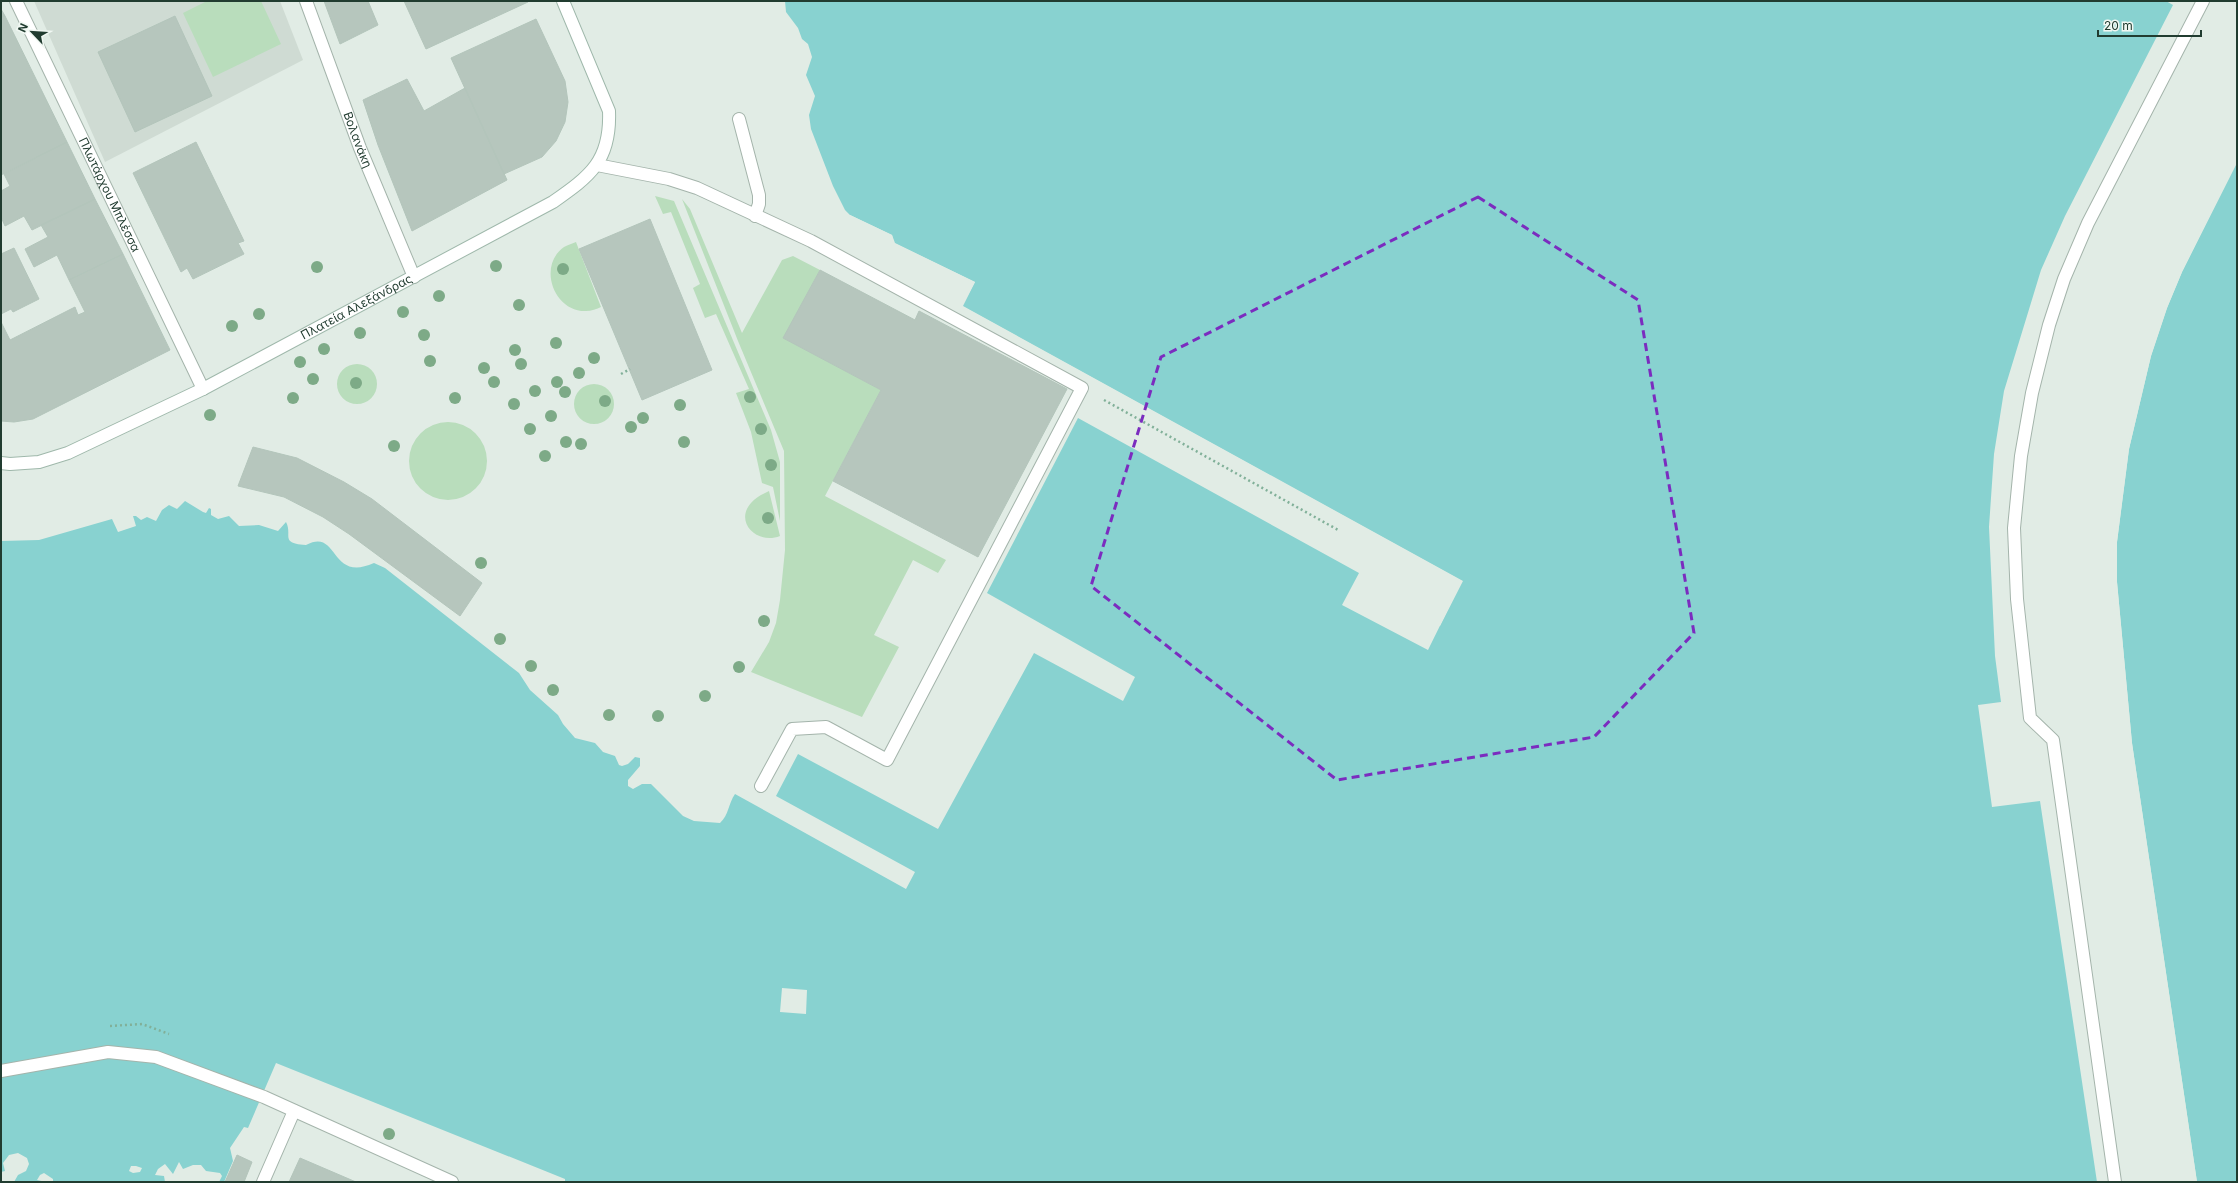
<svg xmlns="http://www.w3.org/2000/svg" width="2238" height="1183" font-family="Inter,sans-serif">
<style>
.built{fill:#cfdbd3}
.green{fill:#b9ddbc}
.water{fill:#88d2d0;fill-rule:evenodd}
.pier{fill:#e1ece5}
.building{fill:#b6c6bd;stroke:#b3c5bb}
.lines{fill:none;stroke-linecap:round;stroke-linejoin:round}
.lane-casing{stroke:#a4b4ab;stroke-width:14}
.street-casing{stroke:#a4b4ab;stroke-width:14}
.secondary-casing{stroke:#9fb8ab;stroke-width:14}
.path{stroke:#81b099;stroke-width:2.5;stroke-dasharray:2 3;stroke-linecap:butt}
.lane{stroke:#fff;stroke-width:12}
.street{stroke:#fff;stroke-width:12}
.secondary{stroke:#fff;stroke-width:12}
.tree{fill:#7daa87}
.marked{fill:none;stroke:#7b2cbf;stroke-width:3;stroke-dasharray:8 5;stroke-linejoin:round}
.labels{text-anchor:middle;stroke-width:4;stroke-linejoin:round;paint-order:stroke}
.street-label{font-size:12px;fill:#213c30;stroke:#f1f8f3}
</style>
<rect width="100%" height="100%" fill="#e1ece5"/>
<path class="built" d="M34,1H280L303,60L105,162Z"/>
<path class="green" d="M207,1H261L281,44L213,77L183,13Z
M655,196L674,201L771,430L780,462V521L773,487L762,483L751,432L736,393L749,389L716,314L705,318L693,288L700,284L671,212L663,214Z
M682,199L690,209L742,333L782,260L793,256L820,270L784,338L881,390L825,496L946,560L938,573L913,560L874,635L899,647L862,717L751,672L769,642L776,623L780,600L785,550L784,451L738,341Z
M576,242L601,307C597,309 591,311 586,311C554,312 537,266 564,247C567,245 572,244 576,242Z
M337 384a20 20 0 1 1 40 0a20 20 0 1 1-40 0Z
M574 404a20 20 0 1 1 40 0a20 20 0 1 1-40 0Z
M409 461a39 39 0 1 1 78 0a39 39 0 1 1-78 0Z
M769,491L780,536C757,545 734,522 751,503C756,497 763,494 769,491Z"/>
<path class="water" d="M785,1H2166L2173,5L2065,216L2041,270L2004,391L1994,454L1989,527L1995,656L2001,702L1978,705L1992,807L2040,801L2097,1182H565V1179L276,1063L248,1128L244,1127L230,1148L233,1161L224,1182H219L222,1176L220,1173L206,1171L201,1165H193L183,1169L179,1162L173,1174L165,1164L158,1169L155,1175L164,1176L165,1182H53V1179L44,1173L40,1175L37,1180L46,1182H14L18,1175L26,1171L29,1164L27,1158L18,1153L9,1155L3,1163L5,1171L1,1172V541L39,540L112,519L118,532L136,526L133,516H136L141,520L147,517L156,521L162,510L169,505L177,509L185,501L203,512L206,513L209,508L211,509V515L218,519L229,516L239,526L259,525L278,531L286,522C293,535 279,543 306,545C339,527 329,583 374,563L385,568L519,673L530,690L558,715L563,724L575,738L595,743L603,752L615,756L619,765L622,766L628,764L635,757L640,758V766L628,780V786L633,789L642,784H651L683,816L694,821L720,823C729,815 728,804 735,794L906,889L915,872L776,796L798,754L938,829L1034,653L1123,701L1135,677L987,593L1078,418L1359,573L1342,605L1428,650L1462,581L962,306L975,282L894,243L892,235L850,215L845,210L833,186L811,129L809,115L815,96L806,75L812,57L808,44L802,39L798,28L786,12ZM782,988L807,990L806,1014L780,1012ZM136,1166L142,1168L140,1172L133,1173L129,1171L131,1166Z
M2237,163V1182H2197L2132,743L2117,582V542L2129,449L2151,356L2167,308L2182,272Z"/>
<path class="pier" d="M2237,161L2182,272L2167,308L2151,356L2129,449L2117,542V582L2132,743L2197,1182H2195L2130,743L2115,583V542L2127,449L2149,356L2165,308L2180,271L2207,215Z
M850,215L892,235L895,243L975,282L963,306L1463,581L1440,626L1438,625L1460,582L961,308V305L973,283L893,245L890,237L850,217Z"/>
<path class="building" d="M324,1H368L378,25L340,44Z
M404,1H527L528,2L426,49Z
M1,9L5,16L1,17Z
M5,16L67,142L1,175V17Z
M175,16L212,96L135,132L98,52Z
M536,19L565,81L568,102L565,122L556,141L542,157L504,174L451,58Z
M407,79L424,111L465,88L507,180L412,231L378,145L363,100Z
M67,142L95,199L32,230L24,216L5,226L1,217V191L10,186L4,174Z
M196,142L244,241L238,243L244,254L193,279L187,268L181,272L133,173Z
M95,199L123,254L69,280L57,255L34,267L25,249L48,237L41,225Z
M650,219L712,370L642,400L579,249Z
M14,248L39,299L13,312L11,309L1,314V254Z
M123,254L170,350L33,419L14,422L1,421V322L10,340L75,307L78,315L85,312L69,280Z
M820,270L915,320L919,311L1067,389L978,557L833,481L881,390L783,338Z
M253,447L297,458L344,482L372,499L482,583L460,616L349,534L323,517L284,497L238,486Z
M237,1155L252,1162L244,1182H225Z
M300,1158L356,1182H289Z"/>
<g class="lines">
<defs>
<path id="lane" d="M739,119L759,195V204L755,216
M597,165L669,179L697,188L811,241L1082,388L887,760L826,727L792,729L761,786
M263,1182L294,1111
M2115,1182L2053,740L2030,718L2017,599L2014,528L2021,456L2032,393L2049,325L2064,279L2088,223L2203,1"/>
<g id="street">
<path id="s1" d="M16,1L203,389"/>
<path id="s2" d="M306,1L360,148L414,277"/>
<path d="M1,1071L108,1052L156,1057L264,1097L452,1182"/>
</g>
<g id="secondary">
<path id="s3" d="M1,463L10,464L39,462L68,453L203,389L553,202C590,176 611,161 609,111L563,1"/>
</g>
</defs>
<use href="#lane" class="lane-casing"/>
<use href="#street" class="street-casing"/>
<use href="#secondary" class="secondary-casing"/>
<path class="path" d="M621,374L630,369
M1104,400L1340,531
M110,1026L142,1024L169,1034"/>
<use href="#lane" class="lane"/>
<use href="#street" class="street"/>
<use href="#secondary" class="secondary"/>
</g>
<g class="tree">
<circle cx="496" cy="266" r="6"/>
<circle cx="317" cy="267" r="6"/>
<circle cx="563" cy="269" r="6"/>
<circle cx="439" cy="296" r="6"/>
<circle cx="519" cy="305" r="6"/>
<circle cx="403" cy="312" r="6"/>
<circle cx="259" cy="314" r="6"/>
<circle cx="232" cy="326" r="6"/>
<circle cx="360" cy="333" r="6"/>
<circle cx="424" cy="335" r="6"/>
<circle cx="556" cy="343" r="6"/>
<circle cx="324" cy="349" r="6"/>
<circle cx="515" cy="350" r="6"/>
<circle cx="594" cy="358" r="6"/>
<circle cx="430" cy="361" r="6"/>
<circle cx="300" cy="362" r="6"/>
<circle cx="521" cy="364" r="6"/>
<circle cx="484" cy="368" r="6"/>
<circle cx="579" cy="373" r="6"/>
<circle cx="313" cy="379" r="6"/>
<circle cx="494" cy="382" r="6"/>
<circle cx="557" cy="382" r="6"/>
<circle cx="356" cy="383" r="6"/>
<circle cx="535" cy="391" r="6"/>
<circle cx="565" cy="392" r="6"/>
<circle cx="750" cy="397" r="6"/>
<circle cx="293" cy="398" r="6"/>
<circle cx="455" cy="398" r="6"/>
<circle cx="605" cy="401" r="6"/>
<circle cx="514" cy="404" r="6"/>
<circle cx="680" cy="405" r="6"/>
<circle cx="210" cy="415" r="6"/>
<circle cx="551" cy="416" r="6"/>
<circle cx="643" cy="418" r="6"/>
<circle cx="631" cy="427" r="6"/>
<circle cx="530" cy="429" r="6"/>
<circle cx="761" cy="429" r="6"/>
<circle cx="566" cy="442" r="6"/>
<circle cx="684" cy="442" r="6"/>
<circle cx="581" cy="444" r="6"/>
<circle cx="394" cy="446" r="6"/>
<circle cx="545" cy="456" r="6"/>
<circle cx="771" cy="465" r="6"/>
<circle cx="768" cy="518" r="6"/>
<circle cx="481" cy="563" r="6"/>
<circle cx="764" cy="621" r="6"/>
<circle cx="500" cy="639" r="6"/>
<circle cx="531" cy="666" r="6"/>
<circle cx="739" cy="667" r="6"/>
<circle cx="553" cy="690" r="6"/>
<circle cx="705" cy="696" r="6"/>
<circle cx="609" cy="715" r="6"/>
<circle cx="658" cy="716" r="6"/>
<circle cx="389" cy="1134" r="6"/>
</g>
<path class="marked" d="M1478,197L1638,300L1694,633L1594,737L1337,780L1091,586L1161,357Z"/>
<g class="labels">
<g class="street-label">
<text dy="4" stroke="none"><textPath href="#s2" startOffset="148">Βολανάκη</textPath></text>
<text dy="4" stroke="none"><textPath href="#s1" startOffset="215">Πλωτάρχου Μπλέσσα</textPath></text>
<text dy="4" stroke="none"><textPath href="#s3" startOffset="392">Πλατεία Αλεξάνδρας</textPath></text>
</g>
</g>
<rect width="2238" height="1183" fill="none" stroke="#213c30" stroke-width="4"/>
<g transform="translate(32 32) rotate(295)" stroke="#f1f8f3" stroke-width="3" paint-order="stroke">
<path d="M0-3L7 15L0 10L-7 15Z" fill="#213c30"/>
<text y="-6" font-size="11" font-weight="bold" text-anchor="middle" fill="#213c30">N</text>
</g>
<path d="M2098 30v6h103v-6" fill="none" stroke="#213c30" stroke-width="2"/>
<text x="2104" y="30" font-size="12" fill="#213c30" stroke="#f1f8f3" stroke-width="3" paint-order="stroke">20 m</text>
</svg>
